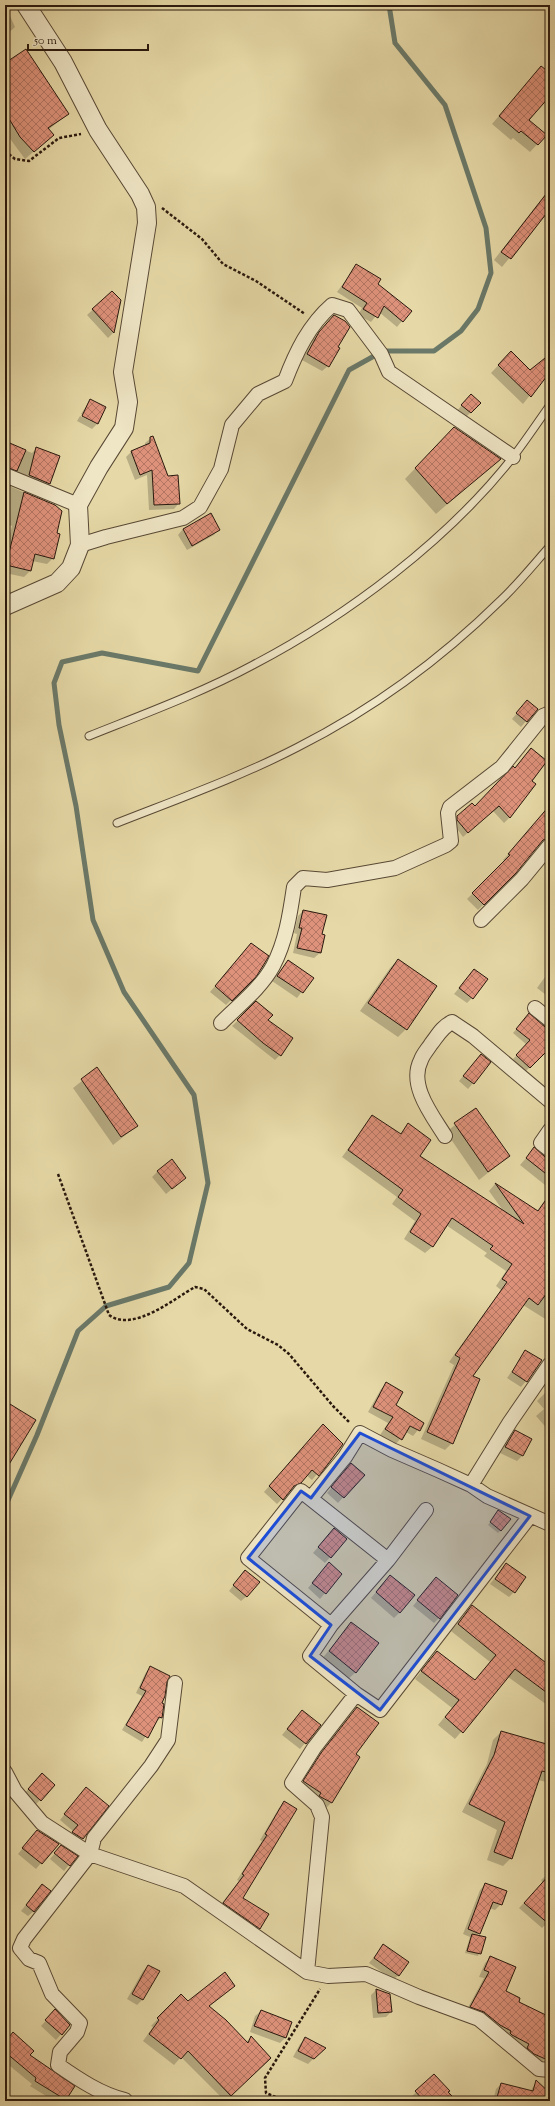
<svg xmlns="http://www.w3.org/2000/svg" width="555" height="2106" font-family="'Sorts Mill Goudy',serif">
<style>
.shadow{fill:#0003}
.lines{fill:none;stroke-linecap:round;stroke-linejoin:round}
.stream{stroke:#6a7969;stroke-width:5}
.building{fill:url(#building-cross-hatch);stroke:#29180d}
.service-casing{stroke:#584834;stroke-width:9}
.minor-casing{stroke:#584834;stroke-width:16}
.tertiary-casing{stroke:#584834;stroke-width:20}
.path{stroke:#29180d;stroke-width:2.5;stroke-dasharray:3 2;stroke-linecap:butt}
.service{stroke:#efe6c6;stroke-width:7}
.minor{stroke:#efe6c6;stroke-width:14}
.tertiary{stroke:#efe6c6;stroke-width:18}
.marked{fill:#1d4ed8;fill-opacity:0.2;stroke:#1d4ed8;stroke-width:3;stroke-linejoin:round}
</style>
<defs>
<pattern id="building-cross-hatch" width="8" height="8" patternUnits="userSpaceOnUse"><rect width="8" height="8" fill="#de927b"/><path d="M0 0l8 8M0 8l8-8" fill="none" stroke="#b47663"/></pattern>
</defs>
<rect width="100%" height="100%" fill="#e6d9a7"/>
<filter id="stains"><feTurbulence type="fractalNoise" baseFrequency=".005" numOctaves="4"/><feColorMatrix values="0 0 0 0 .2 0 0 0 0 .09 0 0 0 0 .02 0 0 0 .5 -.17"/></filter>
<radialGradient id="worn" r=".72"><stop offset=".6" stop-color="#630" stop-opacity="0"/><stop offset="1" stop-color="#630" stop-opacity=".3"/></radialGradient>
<path class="shadow" d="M5,5L15,27L5,36Z
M5,63L68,114L48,130L53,135L25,159L5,132Z
M541,67L550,75V94L528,120L546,135L530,152L513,138L511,140L492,124Z
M550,188V208L502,267L494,260Z
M357,265L377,284L402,321L397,327L379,312L371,322L358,315L362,308L337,292Z
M112,292L120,301L113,333L108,338L87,315Z
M329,321L336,347L328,366L322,371L302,360L314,339Z
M511,352L530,371L550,362V370L523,404L491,373Z
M90,400L97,423V424V422L81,414Z
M466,400L480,403L465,418L457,411Z
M80,416L97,424L92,429L77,421Z
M151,438L179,503L174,509L149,510L147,475L135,480L126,457L131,452L145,446V443Z
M443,439L499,459L436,514L405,479Z
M5,442L32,453L36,449L59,457L49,484L44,489L5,474Z
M5,484L54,506L56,534L53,558L47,564L32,561L30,571L24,577L5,573V553L12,526L5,523Z
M183,529H219L214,535L187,550L178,535Z
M522,707L526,721L521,727L512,719Z
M531,749V781L510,817L504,823L493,811L463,837L452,822L458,817L475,807L514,769Z
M550,809V837L545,842L538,844L515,873L478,910L467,899L505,861L503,860L544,814Z
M303,911L321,935L324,936L320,953L314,958L293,953L297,934L294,933L298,916Z
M246,949L231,1000L226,1005L210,992Z
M398,960L406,1029L398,1037L360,1011L390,968Z
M288,962L312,978L297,998L272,981Z
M474,970L472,998L467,1003L454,994Z
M550,970V998L537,988Z
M256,1003L267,1021L280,1055L275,1060L232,1026Z
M525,1019L550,1031V1047L525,1072L513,1059L527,1045L513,1033Z
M481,1055L473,1083L468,1089L459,1081Z
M97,1069L137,1126L113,1145L73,1088Z
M550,1082V1090L546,1087Z
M476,1109L509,1156L479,1180L446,1132Z
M372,1116L399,1135L408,1125L419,1157L504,1212L489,1191L495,1184L537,1211L550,1193V1322L523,1305L471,1376L452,1443L445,1450L421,1439L454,1365L449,1362L501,1290L496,1286L506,1271L484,1256L487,1253L446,1225L432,1247L425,1253L404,1239L415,1221L392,1204L397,1197L342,1157Z
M534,1149L550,1159V1189L520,1165Z
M158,1171L185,1178L166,1194L152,1177Z
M526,1351V1381L521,1387L507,1378Z
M386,1384L395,1405L423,1424L413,1436L406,1432L395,1445L380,1435L388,1423L368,1412L381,1389Z
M550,1388V1432L536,1416L544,1409L537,1401Z
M317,1431L342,1444L312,1480L306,1475L277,1504L264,1492Z
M515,1431L531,1439L522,1456L517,1461L500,1453Z
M346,1470L363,1475L338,1503L327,1493Z
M496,1514L501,1530L498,1533L488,1525Z
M334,1529L346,1539L325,1563L313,1553Z
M506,1564L514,1592L509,1597L490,1584Z
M324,1569L341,1574L320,1599L308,1588Z
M240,1577L247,1596L241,1601L229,1591Z
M385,1581L400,1612L394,1618L371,1598Z
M431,1584L439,1618L434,1623L413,1606Z
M472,1606L550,1666V1707L508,1677L455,1739L438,1725L452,1708L415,1679L437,1652L475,1681L490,1662L451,1631Z
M351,1623L356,1672L347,1680L321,1660Z
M150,1668L165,1685L160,1703L163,1705L161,1718L155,1722L142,1742L122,1730L142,1696L136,1693L146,1672Z
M357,1708L354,1755L331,1803L326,1808L315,1801L299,1787Z
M302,1711L320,1725L300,1749L282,1735Z
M501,1732L550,1746V1783L538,1780L511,1858L503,1866L487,1860L497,1830L462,1812L487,1764L493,1740Z
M36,1780L40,1800L35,1805L23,1795Z
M81,1794L107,1806L77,1844L67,1838L73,1831L60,1820Z
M285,1803L242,1898L259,1928L254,1933L218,1908L239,1881L237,1880L262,1841L260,1840L279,1808Z
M37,1831L41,1863L36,1869L18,1854Z
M56,1852L76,1856L64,1871L50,1859Z
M550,1872V1920L542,1928L519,1908L543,1883L541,1880Z
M485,1884L501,1904L495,1910L489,1908L477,1936L485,1938L478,1956L465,1953L470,1937L463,1934L480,1890Z
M37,1891L34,1911L28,1916L21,1911Z
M383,1946L399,1975L393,1980L369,1963Z
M491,1957L505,1992L550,2024V2052L540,2065L465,2013L484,1978L479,1977L485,1963Z
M148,1966L158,1972L142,2000L137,2005L127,1999L143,1971Z
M376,1990L391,2012L386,2017L373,2018L371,1995Z
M181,1995L188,2002L208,2006L246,2042L251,2037L270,2058L225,2101L181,2057L174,2065L143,2041L153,2027L151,2026Z
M261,2011L291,2022L285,2038L280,2043L250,2032L255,2016Z
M50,2016L69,2025L56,2040L41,2026Z
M305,2039L324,2048L308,2064L293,2057L300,2044Z
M5,2043L29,2056L66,2099L54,2101L30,2086L32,2084L5,2062Z
M434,2075L454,2098L451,2101H415L411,2097Z
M536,2082L549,2093L550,2090V2101H493L496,2089L501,2084L530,2092Z"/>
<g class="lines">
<path class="stream" d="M5,1507L37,1435L78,1331L106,1306L169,1287L189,1263L208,1183L194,1095L124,992L93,920L76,806L59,725L54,683L62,662L102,653L198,671L349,370L383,351H434L461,331L478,309L491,273L486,228L445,105L395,43L389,5"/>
</g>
<path class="building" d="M26,49L69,114L48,128L54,135L34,152L20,137L5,112V63Z
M541,66L550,73V96L529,120L547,135L538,145L521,131L519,133L499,116Z
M550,189V209L511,259L501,252Z
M356,264L381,279L378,284L412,311L403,322L384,306L378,318L363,309L367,303L342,287Z
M112,291L121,300L114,333L92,309Z
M334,315L345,321L350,327L338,347L340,348L329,367L307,354L319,332Z
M511,351L530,370L550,354V372L531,397L498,365Z
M471,394L481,403L471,413L461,405Z
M90,399L106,407L98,424L82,416Z
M454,427L501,459L447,504L415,468Z
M153,436L168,476L178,475L180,504L154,505L152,470L140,475L131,451L150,443V437Z
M5,441L26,450L17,471L5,467Z
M36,447L60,456L50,484L29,475Z
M5,484L10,486L5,498Z
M24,492L55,505L62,511L57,533L60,534L54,559L35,554L31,571L6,565Z
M211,513L220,530L192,546L183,529Z
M527,700L538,709L527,722L516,713Z
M531,748L547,761L532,781L536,784L510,818L499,806L468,833L457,820V816L472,803L475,806L513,766L515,768Z
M550,805V837L543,840L516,873L484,905L472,893L510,855L508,854Z
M303,910L327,915L322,934L325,935L321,953L297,948L302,928H299Z
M251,943L269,956L256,977L232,1001L215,986Z
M398,959L437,986L407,1030L368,1003Z
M288,960L314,978L303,993L277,976Z
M474,969L488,979L473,999L459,988Z
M256,1001L273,1015L268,1020L293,1038L281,1056L263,1043L237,1020Z
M529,1013L545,1027L550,1028V1048L530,1068L516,1055L530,1040L516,1029Z
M481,1054L491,1062L474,1084L463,1076Z
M97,1067L138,1126L121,1137L81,1079Z
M476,1108L510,1156L488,1172L454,1123Z
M372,1115L401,1134L408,1123L431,1140L420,1156L524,1224L495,1183L538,1211L550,1194V1289L538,1305L529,1298L473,1376L480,1379L453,1444L427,1432L460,1358L455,1355L507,1282L502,1279L512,1264L490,1249L493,1246L452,1218L433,1247L410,1232L421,1214L398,1197L403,1190L348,1150Z
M534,1147L545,1157L550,1158V1177L526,1158Z
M172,1159L186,1178L172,1189L157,1171Z
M525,1350L542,1360L527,1382L512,1372Z
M386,1382L403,1392L396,1405L424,1423L420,1431L410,1426L402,1440L385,1429L393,1417L373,1407Z
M5,1401L36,1420L5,1471Z
M323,1424L343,1444L319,1476L312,1470L301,1483L294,1486L283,1500L269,1486Z
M515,1430L532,1439L523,1456L505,1447Z
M351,1463L365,1475L344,1498L331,1487Z
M498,1510L511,1519L501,1531L490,1522Z
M334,1528L347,1539L331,1558L318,1547Z
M329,1562L342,1574L326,1594L312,1583Z
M506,1563L526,1577L515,1593L495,1579Z
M245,1570L260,1582L247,1597L233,1585Z
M390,1575L415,1595L400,1613L376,1592Z
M436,1577L458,1595L440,1619L417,1600Z
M472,1605L550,1666V1695L515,1669L463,1733L445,1717L459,1700L421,1671L437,1651L475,1680L496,1655L458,1624Z
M351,1622L379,1643L356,1673L329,1651Z
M150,1666L170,1676L167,1682L165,1696L162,1703L164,1704L162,1718L159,1717L148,1738L126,1725L146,1691L140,1688Z
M357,1707L379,1723L356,1754L360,1757L332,1803L319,1796L321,1793L303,1781L321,1753Z
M302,1710L321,1725L306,1744L287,1729Z
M501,1731L550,1745V1773L542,1771L512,1859L494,1852L505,1822L469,1804L494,1755Z
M42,1773L55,1785L41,1801L28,1789Z
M86,1787L109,1806L83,1839L72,1832L78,1825L64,1814Z
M284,1801L297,1809L243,1898L269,1914L260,1929L223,1903L244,1875L242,1874L267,1835L265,1834Z
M37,1830L59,1844L42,1864L22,1848Z
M61,1845L78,1856L70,1866L54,1853Z
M550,1874V1925L524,1903Z
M485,1883L507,1891L502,1905L493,1902L480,1934L468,1929Z
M42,1884L51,1891L34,1912L26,1905Z
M472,1934L486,1937L481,1954L467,1951Z
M383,1944L409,1962L399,1976L374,1958Z
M490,1956L516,1967L506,1991L520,1998L519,2002L550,2017V2061L534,2054L527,2048L529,2044L512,2035L510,2033L511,2031L500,2025L484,2012L470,2007L489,1972L484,1970Z
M148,1965L160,1971L143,2000L132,1994Z
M225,1972L235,1986L209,2006L226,2020L248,2043L251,2036L271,2058L231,2096L188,2051L181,2059L149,2034L159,2020L157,2018L181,1994L188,2001Z
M376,1989L390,1994L392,2012L378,2013Z
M55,2009L70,2025L62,2035L45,2020Z
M261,2010L292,2022L286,2038L254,2026Z
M13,2032L34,2051L30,2055L75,2086L66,2100L35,2081L36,2078L5,2052V2042Z
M305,2037L326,2048L314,2059L298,2051Z
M434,2074L450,2091L448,2092L457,2101H424L415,2091Z
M536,2080L550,2093V2101H496L501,2083L533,2091Z"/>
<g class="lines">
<defs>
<path id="service" d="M89,736C144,714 201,693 253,665C347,616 448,540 513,457C526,440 538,422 550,405
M117,823C178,799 240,777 298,747C373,709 441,659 501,600C518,584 534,564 550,546"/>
<path id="minor" d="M5,475L78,505
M80,545L106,537L183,518L200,507L221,469L232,425L258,394L285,381C296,352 309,325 332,305L348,310L381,354L389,372L513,457
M481,920L522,879L550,845
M535,1008L550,1020
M221,1023C239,1005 261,988 273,966C286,941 290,914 294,887L303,878L327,880L395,868L446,845L451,841L448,813L450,807L502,767L543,716L550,713
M550,1130L541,1143L550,1150
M445,1136C432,1115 408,1085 421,1060C423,1054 428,1049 431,1044C438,1035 442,1027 452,1022L473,1036L550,1101
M471,1485L510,1422L550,1364
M311,1498L345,1457L360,1433L392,1450L438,1470L471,1485L487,1496L550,1524
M331,1625L248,1558L301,1491L388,1560
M356,1694L310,1656L331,1625L388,1560L426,1510
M5,1772L15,1791L42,1823L90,1854L184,1886L307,1972L328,1976L366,1974L419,1997L479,2019L539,2069L550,2070
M307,1972L322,1817L317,1805L292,1783L314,1748L356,1694L380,1710L530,1516
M125,2100C102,2095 78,2079 58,2065L60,2052L77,2032L80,2023L52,1994L39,1963L29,1959L20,1948L24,1939L90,1854L94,1838L151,1766L168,1740L175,1683"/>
<path id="tertiary" d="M5,606L57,583L71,568L80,545L78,505L99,467L124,428L128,402L123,372L147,223L146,207L140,194L98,130L63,62L26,5"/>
</defs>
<use href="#service" class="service-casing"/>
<use href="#minor" class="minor-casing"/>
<use href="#tertiary" class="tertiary-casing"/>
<path class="path" d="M5,151L15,159L29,161L59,138L81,134
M162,208L202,239L223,264L256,281L305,314
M58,1174L109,1315C133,1333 175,1298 195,1287L204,1289L247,1329L278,1345L289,1354L333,1406L350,1423
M285,2101L266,2093L265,2078L320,1989"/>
<use href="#service" class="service"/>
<use href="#minor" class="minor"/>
<use href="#tertiary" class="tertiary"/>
</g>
<path class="marked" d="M360,1433L530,1516L380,1710L310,1656L331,1625L248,1558L301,1491L311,1498Z"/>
<rect width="555" height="2106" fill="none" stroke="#e6d9a7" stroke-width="20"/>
<rect x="6" y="6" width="543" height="2094" fill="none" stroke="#29180d" stroke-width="2"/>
<rect x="10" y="10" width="535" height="2086" fill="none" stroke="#29180d"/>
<path d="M28 44v6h120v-6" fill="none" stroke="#29180d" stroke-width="2"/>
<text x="34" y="44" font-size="12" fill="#29180d" stroke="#efe6c6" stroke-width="3" paint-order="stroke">50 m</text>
<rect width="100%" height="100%" filter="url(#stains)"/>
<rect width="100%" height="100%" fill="url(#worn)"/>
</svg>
